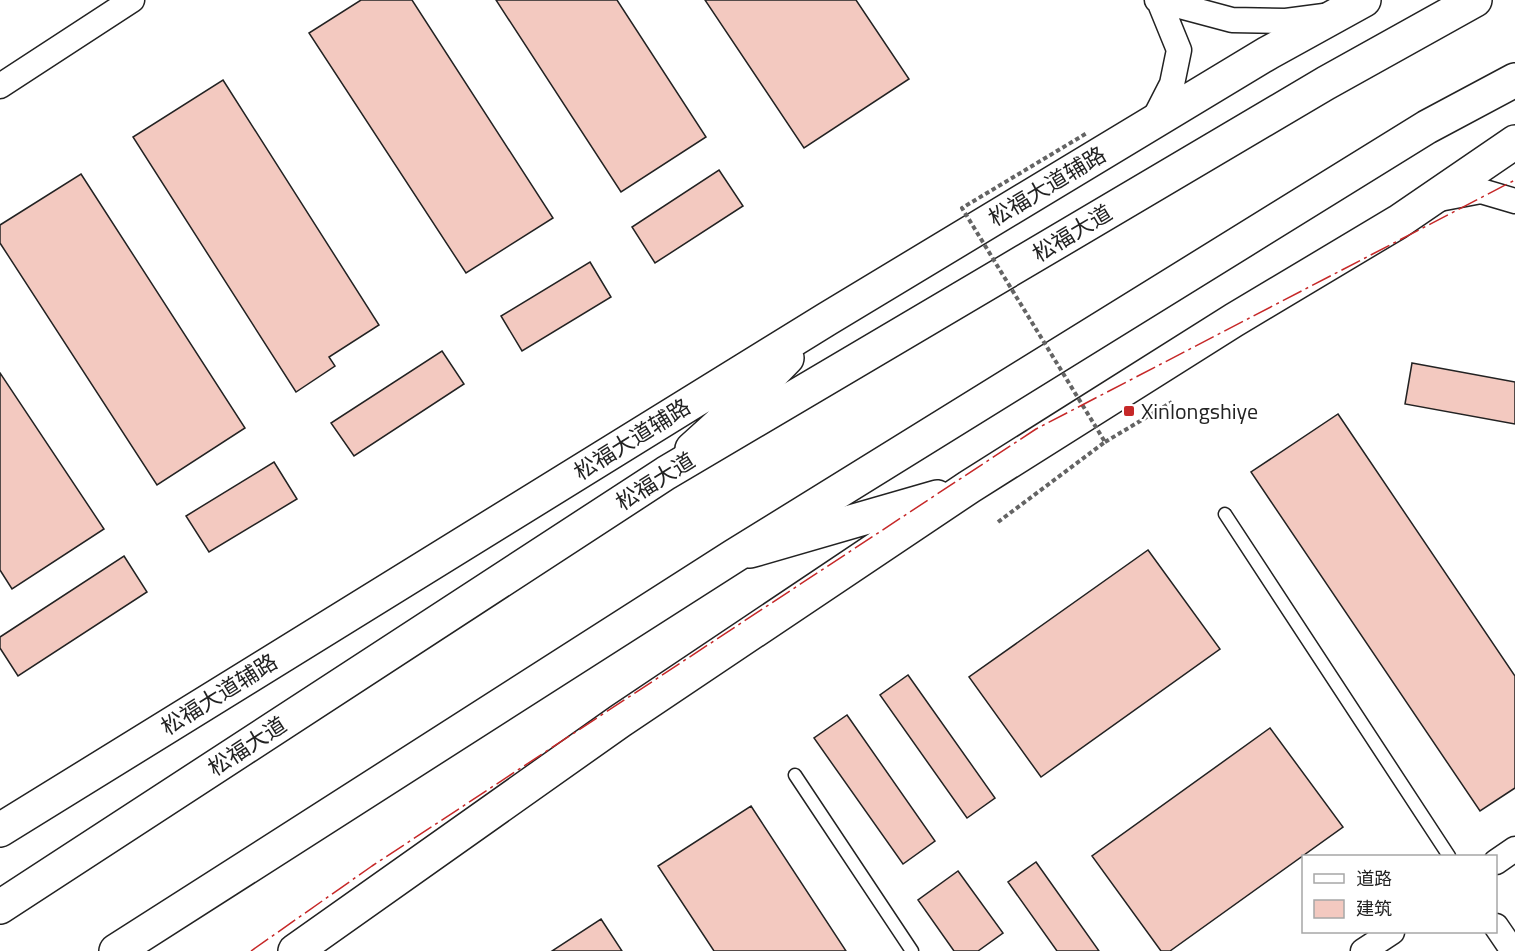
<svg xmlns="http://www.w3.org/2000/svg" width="1515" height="951" font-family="'Titillium Web','Noto Sans SC',sans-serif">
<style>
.building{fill:#f3c9c0;stroke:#222;stroke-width:1.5}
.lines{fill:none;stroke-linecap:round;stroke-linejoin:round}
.service-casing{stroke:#222;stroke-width:15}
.minor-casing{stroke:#222;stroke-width:27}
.secondary-casing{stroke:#222;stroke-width:36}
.primary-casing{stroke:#222;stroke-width:36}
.path{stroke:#646464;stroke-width:4;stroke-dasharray:4.5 3;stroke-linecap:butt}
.service{stroke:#fff;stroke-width:12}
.minor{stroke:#fff;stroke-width:24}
.secondary{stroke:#fff;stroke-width:33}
.primary{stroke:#fff;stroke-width:33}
.path-bridge{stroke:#646464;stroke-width:4;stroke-dasharray:4.5 3;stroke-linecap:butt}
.power{stroke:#c62828;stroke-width:1.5;stroke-dasharray:21 4.5 3 4.5;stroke-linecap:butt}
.poi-dot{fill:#c62828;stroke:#fff;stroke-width:2}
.labels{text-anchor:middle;stroke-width:4.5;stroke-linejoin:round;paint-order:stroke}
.street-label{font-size:22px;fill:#222;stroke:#fff}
.poi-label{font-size:22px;fill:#222;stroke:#fff;text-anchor:start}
</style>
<rect width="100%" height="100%" fill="#fff"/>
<path class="building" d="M361,0H412L553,218L466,273L309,33Z
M496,0H617L706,137L621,192Z
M705,0H856L909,79L804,148Z
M223,80L379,325L329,357L335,366L296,392L133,137Z
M719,170L743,206L655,263L632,227Z
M81,174L245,428L157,485L0,243V225Z
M590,262L611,297L522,351L501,316Z
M442,351L464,384L354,456L331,423Z
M1412,363L1515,382V424L1405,404Z
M0,373L104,529L12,589L0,570Z
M1338,414L1515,676V788L1480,811L1251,472Z
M274,462L297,499L209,552L186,516Z
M1148,550L1220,649L1041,777L969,677Z
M124,556L147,592L18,676L0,648V637Z
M908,675L995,798L967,818L880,695Z
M847,715L935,841L903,864L814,738Z
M1270,728L1343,827L1170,951H1161L1092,856Z
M751,806L846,951H714L658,866Z
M1036,862L1099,951H1057L1008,882Z
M958,871L1003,933L978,951H954L918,900Z
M601,919L622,951H552Z"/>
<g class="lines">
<defs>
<path id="service" d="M1225,514L1449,856
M795,775L912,951"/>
<path id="minor" d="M1157,0L1232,20L1286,21L1324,16
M0,86L132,0
M1152,123L1172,84L1179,50L1159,1
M1439,199L1481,191L1515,201
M1496,862L1515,849
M1496,926L1513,951
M1363,951L1392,932"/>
<path id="secondary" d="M692,449L745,401L787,358
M750,551L937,497
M0,830L827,319L1268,53L1364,0
M295,951L620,721L969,487L1234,320L1398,222L1515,142"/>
<path id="primary" d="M0,907L666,473L1326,83L1475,0
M116,951L734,556L1427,127L1515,80"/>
</defs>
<use href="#service" class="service-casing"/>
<use href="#minor" class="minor-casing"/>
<use href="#secondary" class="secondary-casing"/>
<use href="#primary" class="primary-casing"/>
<path class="path" d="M1105,442L1172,402"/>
<use href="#service" class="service"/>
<use href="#minor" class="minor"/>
<use href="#secondary" class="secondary"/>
<use href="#primary" class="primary"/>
<path class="path-bridge" d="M998,522L1105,442L962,208L1087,133"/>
<path class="power" d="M251,951L372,866L1036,429L1515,180"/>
</g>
<rect class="poi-dot" x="1123" y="405" width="12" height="12" rx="3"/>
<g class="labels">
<g class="street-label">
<text transform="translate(1047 186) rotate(-31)" y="8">松福大道辅路</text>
<text transform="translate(1072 233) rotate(-31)" y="8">松福大道</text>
<text transform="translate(632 439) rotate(-32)" y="8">松福大道辅路</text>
<text transform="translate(655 481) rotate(-32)" y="8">松福大道</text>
<text transform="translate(219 694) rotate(-32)" y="8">松福大道辅路</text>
<text transform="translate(247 746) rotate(-33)" y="8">松福大道</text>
</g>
<g class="poi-label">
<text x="1141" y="419">Xinlongshiye</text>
</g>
</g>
<rect x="1302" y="855" width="195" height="78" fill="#ffffff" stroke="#a7a7a7" stroke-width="1.5"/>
<rect x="1314" y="874" width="30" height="9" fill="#ffffff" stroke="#a7a7a7" stroke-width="1.5"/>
<text x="1356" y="885" font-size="18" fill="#222222">道路</text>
<rect x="1314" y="900" width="30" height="18" fill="#f3c9c0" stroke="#a7a7a7" stroke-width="1.5"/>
<text x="1356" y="915" font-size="18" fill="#222222">建筑</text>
</svg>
